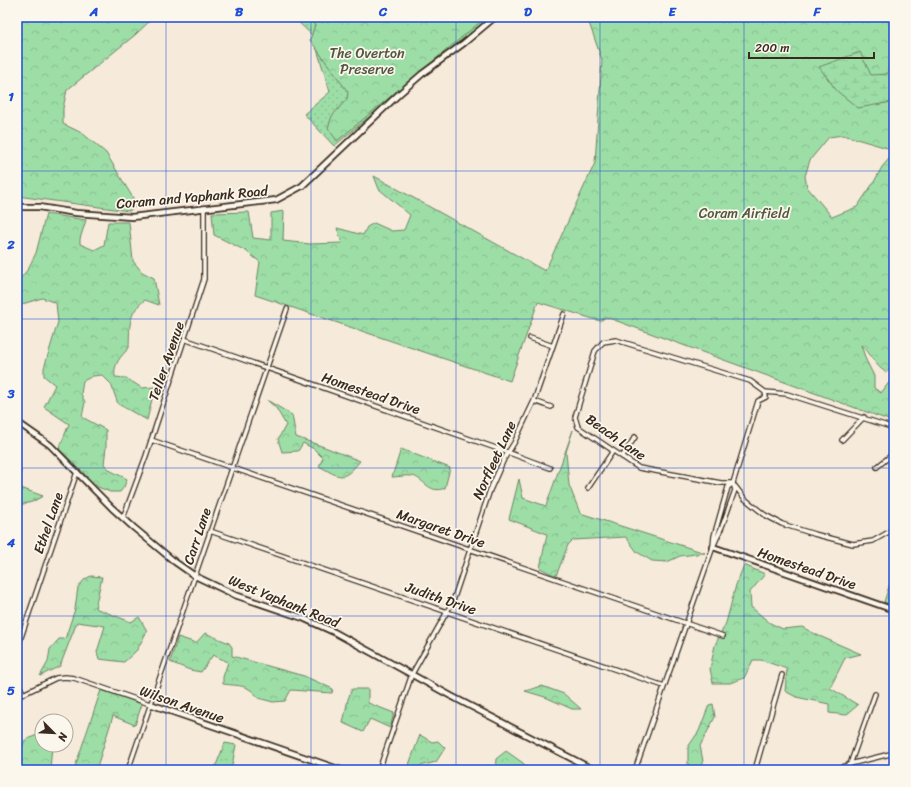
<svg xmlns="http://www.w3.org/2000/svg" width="911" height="787" font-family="Sriracha,sans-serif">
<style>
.green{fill:url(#green-dots);stroke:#6c8462}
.forest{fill:url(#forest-crowns);stroke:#6c8462}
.wetland{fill:url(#wetland-marsh);stroke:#6c8462}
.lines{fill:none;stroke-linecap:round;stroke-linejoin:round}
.street-casing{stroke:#3b2a1e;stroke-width:6}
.secondary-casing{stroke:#3b2a1e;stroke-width:8}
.street{stroke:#fbf7ec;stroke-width:3.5}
.secondary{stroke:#fbf7ec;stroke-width:4.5}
.grid{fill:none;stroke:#1d4ed8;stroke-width:1;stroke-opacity:0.55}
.labels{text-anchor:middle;stroke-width:3.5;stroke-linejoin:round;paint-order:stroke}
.park-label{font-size:14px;fill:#545740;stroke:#fbf7ec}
.street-label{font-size:14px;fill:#3b2a1e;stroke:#fbf7ec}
.neatline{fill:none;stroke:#1d4ed8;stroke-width:1.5}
.grid-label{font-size:13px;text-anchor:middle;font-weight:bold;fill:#1d4ed8}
</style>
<defs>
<pattern id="green-dots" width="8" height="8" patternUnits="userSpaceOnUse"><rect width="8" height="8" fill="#9ddea7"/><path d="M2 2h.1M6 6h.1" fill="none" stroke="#88bf8f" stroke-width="1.8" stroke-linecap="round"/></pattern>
<pattern id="forest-crowns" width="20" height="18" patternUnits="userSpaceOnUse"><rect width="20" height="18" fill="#9ddea7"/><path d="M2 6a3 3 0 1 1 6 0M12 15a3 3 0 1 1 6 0" fill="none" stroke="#88bf8f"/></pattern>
<pattern id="wetland-marsh" width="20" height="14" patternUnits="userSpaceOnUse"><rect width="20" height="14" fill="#9ddea7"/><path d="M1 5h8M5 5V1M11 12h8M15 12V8" fill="none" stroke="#88bf8f"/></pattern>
</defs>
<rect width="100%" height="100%" fill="#f6eadb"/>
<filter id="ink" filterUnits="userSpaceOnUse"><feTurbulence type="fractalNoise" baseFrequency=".025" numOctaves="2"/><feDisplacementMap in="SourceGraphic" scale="8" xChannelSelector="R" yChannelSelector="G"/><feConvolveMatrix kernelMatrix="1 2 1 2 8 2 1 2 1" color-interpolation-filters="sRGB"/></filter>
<g filter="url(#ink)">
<path class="green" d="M293,17H490L334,146L304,114L330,92L313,36Z"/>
<path class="forest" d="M17,17H154L135,35L67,90L63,108V124L82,133L106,153L133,198L136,206L129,211L17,196Z
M307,17H484L485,18L337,141L328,128L332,116L347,99L348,92L310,40L315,25Z
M587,17H894V150L843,135L829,137L810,160L805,176L807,187L832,217L857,207L874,182L882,167L894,153V362L890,369L886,372C874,366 871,352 861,345L866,360L874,376V388L881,393L894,376V422L606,317L600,321L538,302L510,381L255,295L260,262L246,251L214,235L212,213L249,212L253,238L271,240V213L284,211L283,241L310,244L342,243L337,228L363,235L367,227L374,223L392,231L404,230L410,215L379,189L374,176L545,271L595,163L602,60Z
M46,214L86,220L80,239V244L94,250L104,245L108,222H129L133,261L142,272L154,278L159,305L145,300C127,313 130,328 129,348C121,356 113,364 115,377L126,378L142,388L155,387L147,420L118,404L111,384L102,375L93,376L83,381L81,394L85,402L82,417L106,430V447L104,464L111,471L127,479L124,487L120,492H110L98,487L59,449L69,424L44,407L55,385L44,376V368L58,322L56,303L42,298L19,305L17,309V283L28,269L36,253Z
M267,400L292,415L296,437L327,448L360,461C343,481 342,479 319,466L323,458L314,449L303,443L298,451L282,452L278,439L286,425L276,408Z
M573,430L566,452L569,485L580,513L705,553L680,556L667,562L652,561L637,552L626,537L573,540L568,545L556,576L540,568L547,534L509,519L519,479L523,498L546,506Z
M401,449L450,468L445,488C429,495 424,478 412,476C406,475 398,477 392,477Z
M17,469L21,471L18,487L43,496L32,502L19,505L17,509Z
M744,565L765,574L750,592L751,607L770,623L783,629L802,627L817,635L861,654L845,658L830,688L858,705L846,715L829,713V704L796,697L785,691L787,669L761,660H753L744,678L730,683H713L710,669L715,645L726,623L736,585Z
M91,576L102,577L95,608L131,622L139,617L147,631L137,650L124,662L99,659L97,652L105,626L77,622L60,666L40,676L48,662L50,649L59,639H65L75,609L78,587L85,579Z
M892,577L894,579V605L884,602Z
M205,633L229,643L232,647V656L304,676L333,689L332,693L291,690L285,701L273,702L258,698C249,684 238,686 223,684V677L228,662L213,655L201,672L190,670L170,662L178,637L196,643Z
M542,686L564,694L581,709H572L545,697L525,691Z
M352,689H368V703L394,713L390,728L370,719L363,732L343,723L348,699Z
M101,690L142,704L135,725L113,716L96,770H74Z
M713,704L715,717L700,746L703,761L699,770H693L688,765V747L699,731L709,705Z
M42,733V745H52L50,770H17V761L25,740Z
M420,735L432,742L438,741L445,748L436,762L420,766L417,770H407Z
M225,743L236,745L231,770H214Z
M506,751L523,763L528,770H495L496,759Z"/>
<path class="wetland" d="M894,45V99L892,102L858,108L837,91L819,67L860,52L871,75L887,74Z"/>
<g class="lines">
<defs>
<path id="street" d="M530,338L553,346
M184,339L507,452L550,468
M534,401L551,407
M151,440L723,636
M842,440L864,417
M622,457L635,437
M877,467L894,453
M733,483H721L639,468L578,427L575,417L595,351L603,342L616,340L750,381L765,392L787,394L894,428
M735,486L745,499L765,515L782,524L814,534L853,544L873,541L894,529
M588,488L613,451
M123,518L146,456L204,279V208
M210,531L664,686
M713,546L714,536L728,487L732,484
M17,649L77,472
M17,681L23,693
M17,697L56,678L65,677L74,678L150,704
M128,770L287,309
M379,770L412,674L453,601L490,490L504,459L514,443L534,401L564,314
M635,770L713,547L723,524L735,490L733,483L758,401L766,397L765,392
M755,770L782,675
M835,770L850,764L894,753
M848,770L875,694"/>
<path id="secondary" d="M17,207H39L76,213L132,217L276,200L302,186L399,94L422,74L464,43L495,17
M17,422L50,445L112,508L133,527L175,562L195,576L235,595L303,618L334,632L451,696L594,770
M713,547L894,610
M150,704L341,770"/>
</defs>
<use href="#street" class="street-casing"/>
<use href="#secondary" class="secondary-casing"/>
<use href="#street" class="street"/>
<use href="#secondary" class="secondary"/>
</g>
</g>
<path class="grid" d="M166,17V770M311,17V770M456,17V770M600,17V770M744,17V770M17,171H894M17,319H894M17,468H894M17,616H894"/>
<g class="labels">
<g class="park-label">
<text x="367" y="58">The Overton<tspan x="367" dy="16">Preserve</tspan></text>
<text x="744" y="218">Coram Airfield</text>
</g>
<g class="street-label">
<text transform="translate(192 197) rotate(-5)" y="5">Coram and Yaphank Road</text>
<text transform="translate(166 361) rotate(-71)" y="5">Teller Avenue</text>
<text transform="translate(371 393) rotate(19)" y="5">Homestead Drive</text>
<text transform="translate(616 437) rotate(35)" y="5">Beach Lane</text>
<text transform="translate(494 460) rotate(-65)" y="5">Norfleet Lane</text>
<text transform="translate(48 523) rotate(-71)" y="5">Ethel Lane</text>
<text transform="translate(441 528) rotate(19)" y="5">Margaret Drive</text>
<text transform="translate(197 536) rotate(-71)" y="5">Carr Lane</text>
<text transform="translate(807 568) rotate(19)" y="5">Homestead Drive</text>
<text transform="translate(441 598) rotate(19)" y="5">Judith Drive</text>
<text transform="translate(284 601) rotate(22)" y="5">West Yaphank Road</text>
<text transform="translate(182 704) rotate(19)" y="5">Wilson Avenue</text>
</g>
</g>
<rect width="911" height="787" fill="none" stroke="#fbf7ec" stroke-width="44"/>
<g transform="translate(54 733) rotate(114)"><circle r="19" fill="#fbf7ec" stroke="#aea59a"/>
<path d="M0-3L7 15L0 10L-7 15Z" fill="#3b2a1e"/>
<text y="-6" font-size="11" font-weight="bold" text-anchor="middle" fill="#3b2a1e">N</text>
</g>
<path d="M749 52v6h125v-6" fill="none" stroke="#3b2a1e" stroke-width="2"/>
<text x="755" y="52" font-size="12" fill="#3b2a1e" stroke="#fbf7ec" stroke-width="3" paint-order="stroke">200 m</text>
<rect x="22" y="22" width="867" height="743" class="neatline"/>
<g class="grid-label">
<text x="94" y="16">A</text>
<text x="239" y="16">B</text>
<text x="383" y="16">C</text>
<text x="528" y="16">D</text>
<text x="672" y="16">E</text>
<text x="817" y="16">F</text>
<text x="11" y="101">1</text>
<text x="11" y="249">2</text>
<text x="11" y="398">3</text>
<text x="11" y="547">4</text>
<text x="11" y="695">5</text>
</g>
</svg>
